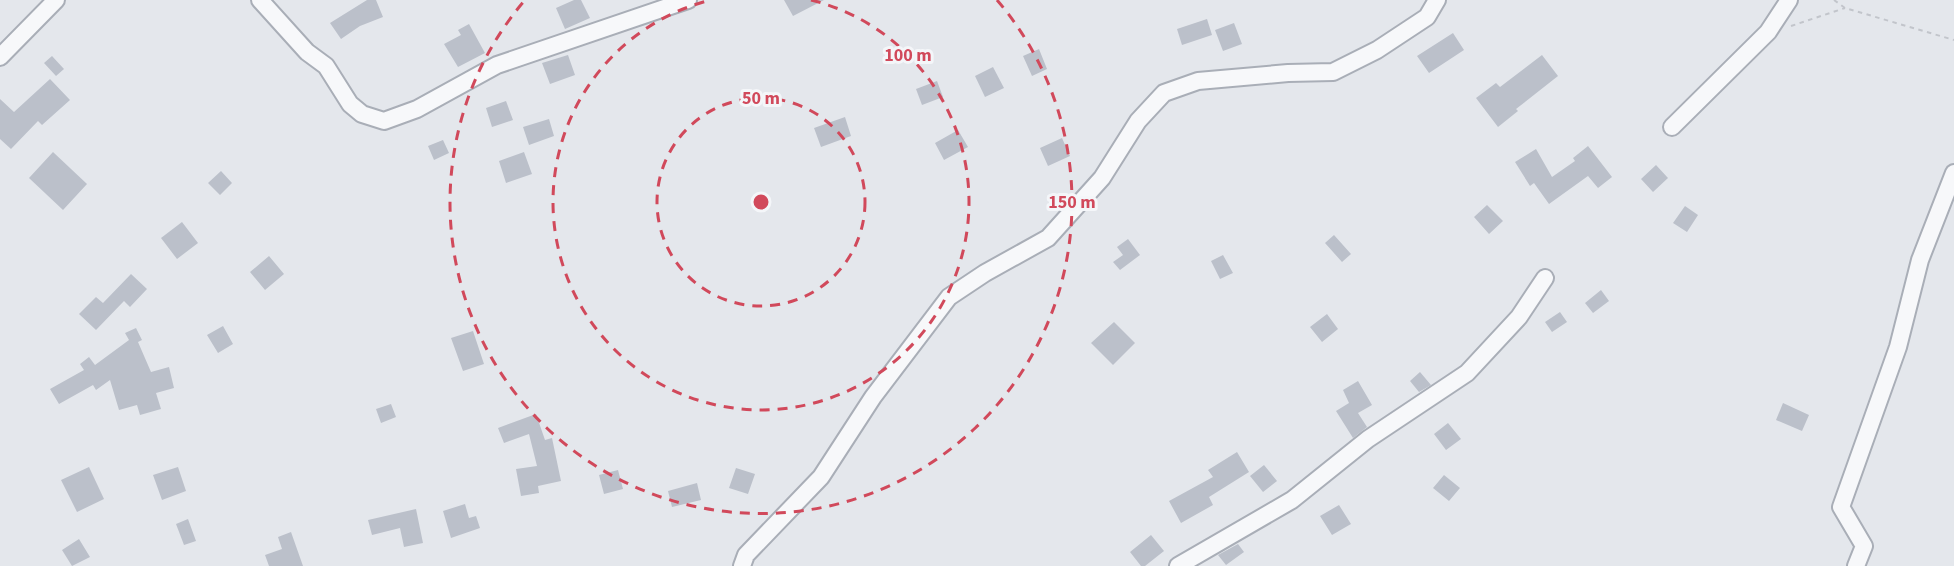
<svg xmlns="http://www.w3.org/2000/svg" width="1954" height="566" font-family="'Source Sans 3',sans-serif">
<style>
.building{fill:#bbc0ca}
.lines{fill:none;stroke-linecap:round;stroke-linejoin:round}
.minor-casing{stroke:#a9aeb7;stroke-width:20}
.path{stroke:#c2c5cb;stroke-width:2;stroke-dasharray:4.5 4.5;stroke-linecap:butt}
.minor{stroke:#f7f8fa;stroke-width:16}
.ring{fill:none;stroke:#d1495b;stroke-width:3;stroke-dasharray:10 8}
.centre{fill:#d1495b;stroke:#f4f6f9;stroke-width:3}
.ring-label{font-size:18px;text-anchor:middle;font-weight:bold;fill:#d1495b;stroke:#f4f6f9;stroke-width:6;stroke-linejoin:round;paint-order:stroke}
</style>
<rect width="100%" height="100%" fill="#e4e7ec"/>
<path class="building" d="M367,0H376L383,17L360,26L341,39L330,23Z
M574,0H581L590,18L565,29L556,8Z
M784,0H824L793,16Z
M1207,19L1212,35L1182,45L1177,29Z
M1234,23L1242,44L1223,51L1215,30Z
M469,24L485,53L458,67L444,44L461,35L458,30Z
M1453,33L1464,50L1429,73L1417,56Z
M1039,49L1047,69L1032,76L1023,56Z
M568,55L575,75L550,84L542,63Z
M1542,55L1558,76L1516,109L1518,111L1498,127L1476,98L1496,83L1500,87Z
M52,56L64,69L56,76L44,63Z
M993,67L1004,88L985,97L975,76Z
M50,79L70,100L42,125L38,121L11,149L0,139V99L14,112Z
M937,81L943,97L922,105L916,89Z
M506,101L513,120L492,127L486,108Z
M845,117L851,136L821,147L814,128Z
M549,119L554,136L529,145L523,127Z
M958,130L968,147L944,160L935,143Z
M1062,138L1070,156L1048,166L1040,148Z
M443,140L449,153L434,160L428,146Z
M1588,146L1612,177L1598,188L1588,176L1549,204L1534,183L1530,186L1515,162L1536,149L1552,177L1575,161L1573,158Z
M53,152L87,184L63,210L29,178Z
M524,152L532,174L506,183L499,161Z
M1656,165L1668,178L1653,192L1641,179Z
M221,171L232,183L220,195L208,183Z
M1487,205L1503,221L1489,234L1474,217Z
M1685,206L1698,215L1687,232L1673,223Z
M182,222L198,243L177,259L161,238Z
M1334,235L1351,254L1342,262L1325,243Z
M1128,239L1140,255L1120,270L1113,262L1123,255L1117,247Z
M1223,255L1233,273L1220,279L1211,261Z
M269,256L284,274L265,290L250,272Z
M131,274L147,289L130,307L124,301L96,330L79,314L96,297L103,303Z
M1601,290L1609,301L1593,313L1585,303Z
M1560,312L1567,322L1552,332L1545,322Z
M1327,314L1338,329L1322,342L1310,327Z
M1114,322L1135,343L1113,365L1091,343Z
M223,326L233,344L218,353L207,335Z
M136,328L142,340L138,342L151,372L169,367L174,388L156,393L161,409L140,415L137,405L119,410L110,380L96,390L93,385L59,404L50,389L84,370L80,364L89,357L95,365L129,340L125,333Z
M473,331L484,364L463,371L451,338Z
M1420,372L1431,385L1419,392L1410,381Z
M1358,381L1372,405L1358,413L1367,427L1353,438L1336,411L1349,403L1343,390Z
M1783,403L1809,415L1802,431L1776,420Z
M391,404L396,417L381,423L376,409Z
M536,414L545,440L552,438L561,481L538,486L539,493L521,496L516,469L537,466L529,434L504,443L498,428Z
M1448,423L1461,439L1446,450L1434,434Z
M1237,452L1249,472L1209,497L1213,505L1181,523L1169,501L1213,477L1208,470Z
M1264,465L1277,481L1263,492L1250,476Z
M89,467L104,499L77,512L61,480Z
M178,467L186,491L162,500L153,475Z
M736,468L755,474L748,494L729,488Z
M618,470L623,489L604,494L599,475Z
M1444,475L1460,488L1449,501L1433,488Z
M697,483L701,500L672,507L668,491Z
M465,504L469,518L476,516L480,528L451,538L443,511Z
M1339,505L1351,524L1332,535L1320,516Z
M416,509L423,543L404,547L400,528L372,535L368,520Z
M188,519L196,541L184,545L176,524Z
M291,532L303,566H269L265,555L282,549L278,537Z
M1151,535L1164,551L1145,566H1141L1130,552Z
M79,539L90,557L72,566L62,550Z
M1238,544L1244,552L1226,565L1218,555Z"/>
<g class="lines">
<defs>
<path id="minor" d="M260,0L307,52L326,66L350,104L362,114L384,121L417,109L497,65L688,0
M0,57L56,0
M1672,127L1768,32L1789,0
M742,566L746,555L821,477L873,397L949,297L985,273L1048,238L1102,178L1138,121L1164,93L1198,81L1288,73L1333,72L1377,50L1427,17L1437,0
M1178,566L1292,500L1368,439L1467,373L1519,317L1545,278
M1856,566L1864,546L1841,507L1898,347L1920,260L1954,173"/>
</defs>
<use href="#minor" class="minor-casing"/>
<path class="path" d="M1834,0L1845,8L1954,40
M1791,26L1845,8"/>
<use href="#minor" class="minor"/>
</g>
<g class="ring">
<circle cx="761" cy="202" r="104"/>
<path d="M811 0A208 208 0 1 1 711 0"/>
<path d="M997 0A311 311 0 1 1 525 0"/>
</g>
<circle cx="761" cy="202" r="9" class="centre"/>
<g class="ring-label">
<text x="908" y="61">100 m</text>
<text x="761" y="104">50 m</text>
<text x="1072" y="208">150 m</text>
</g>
</svg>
